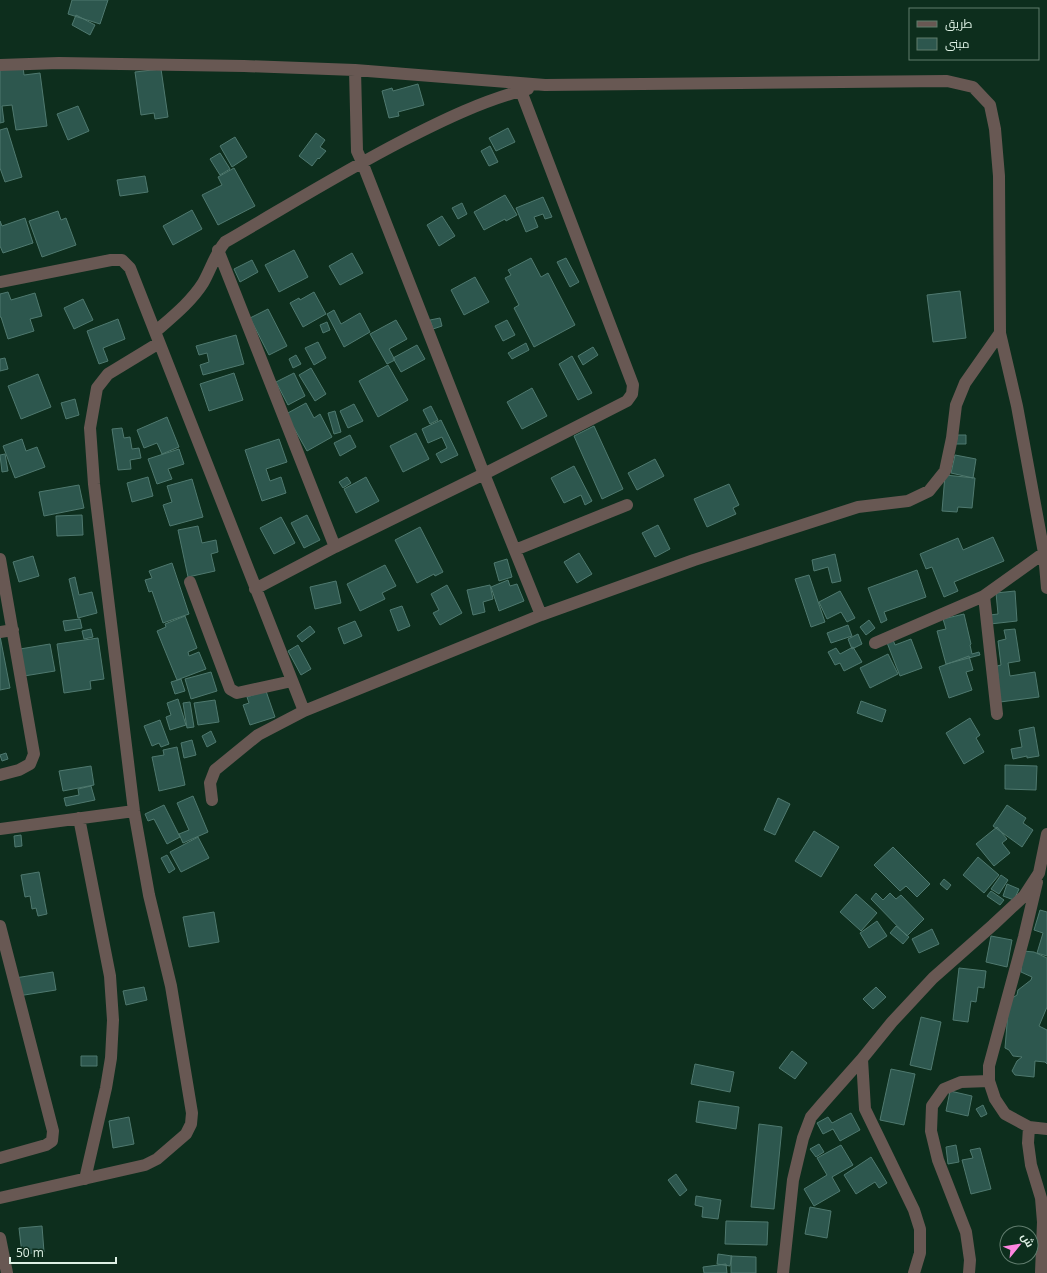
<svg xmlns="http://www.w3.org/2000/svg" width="1047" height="1273" font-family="'Open Sans',Cairo,sans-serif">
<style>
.building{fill:#2d574e;stroke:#4f796f}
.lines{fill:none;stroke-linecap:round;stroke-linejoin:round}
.minor{stroke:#685853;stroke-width:12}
</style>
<rect width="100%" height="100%" fill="#0d2e1d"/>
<path class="building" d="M72,0H108L100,24L68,14Z
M76,15L95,25L90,35L72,25Z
M23,67L24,75L40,73L47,126L16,130L12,105L2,106L4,122L0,123V70Z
M161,69L168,117L155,119L154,113L141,115L135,72Z
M418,84L424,105L398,112L399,116L389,118L382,91L392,88L393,91Z
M78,106L89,131L68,140L57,114Z
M7,128L22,177L5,182L0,168V130Z
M508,128L515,142L496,151L489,138Z
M316,133L325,140L320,147L326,151L319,159L318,158L312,166L299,156Z
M235,137L247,157L232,167L220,146Z
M490,146L498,162L489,166L481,151Z
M220,153L230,169L220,175L210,159Z
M234,168L255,206L218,225L202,195L222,185L218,177Z
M145,176L148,192L120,196L117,180Z
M505,195L517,215L506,221L505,219L484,230L474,212Z
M543,197L552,217L545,219L543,214L534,217L538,227L526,232L516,208Z
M462,203L467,214L458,219L452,208Z
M192,210L202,229L173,245L163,226Z
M58,211L61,220L66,218L76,245L42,257L29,221Z
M442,216L455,236L439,246L427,225Z
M25,218L33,243L3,253L0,246V221L2,226Z
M294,250L308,277L279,292L265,265Z
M352,253L363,273L340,285L329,266Z
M531,258L541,277L548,273L575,325L534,347L514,308L519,305L505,278L511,275L508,270Z
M566,258L579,282L570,287L557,262Z
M252,260L258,272L240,282L234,269Z
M475,277L489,302L464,315L451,290Z
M960,291L966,338L933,342L927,295Z
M8,292L11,300L35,293L42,316L30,319L34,331L8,339L1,317H0V294Z
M314,292L326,314L303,327L290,303L299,298L300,300Z
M83,299L93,320L74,329L64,308Z
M268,309L287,346L269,355L250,318Z
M334,310L341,324L360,313L370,332L344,347L327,314Z
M440,318L442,326L433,329L430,320Z
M118,319L125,339L103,348L108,361L99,364L87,331Z
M396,320L407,339L389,349L395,360L387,364L370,334Z
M507,320L515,335L503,341L495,326Z
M327,322L330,330L323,333L320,325Z
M236,335L244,364L203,375L200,365L209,362L207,353L199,355L196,346Z
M318,342L326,358L314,365L305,348Z
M526,343L529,350L512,359L508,353Z
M417,345L425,359L401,372L393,358Z
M593,347L598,355L583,365L578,356Z
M296,355L301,364L293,368L289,359Z
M572,356L592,393L578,400L559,364Z
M5,358L8,369L0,371V359Z
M388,365L408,400L378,417L359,381Z
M311,368L326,394L315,401L299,375Z
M234,373L243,400L209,411L200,384Z
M294,373L305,396L288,405L276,382Z
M38,374L51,407L21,419L8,386Z
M532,388L547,416L522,429L507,402Z
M75,399L79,415L66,419L61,403Z
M306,403L314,418L320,414L332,437L307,451L286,414Z
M354,404L363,421L348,428L340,411Z
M431,406L438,420L430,424L423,410Z
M335,411L341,432L334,434L328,413Z
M167,417L179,447L162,454L157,443L144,448L137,430Z
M441,420L458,455L441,463L436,454L447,448L442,437L428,443L422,429Z
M594,426L623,489L602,499L574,436Z
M122,428L124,438L130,437L132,449L139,448L141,458L130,460L131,469L118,470L112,429Z
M416,433L429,459L403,472L390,446Z
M350,435L356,447L340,456L334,443Z
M956,435H966V444H956Z
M22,439L26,451L37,447L45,467L15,478L3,446Z
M279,439L287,462L266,469L270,481L281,477L286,493L262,501L245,450Z
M179,449L184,464L168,469L172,479L157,484L148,459Z
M5,454L8,471L2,472L0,455Z
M955,455L976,459L973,478L951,473Z
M655,459L664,476L637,490L628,473Z
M574,466L592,501L585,505L581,495L564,503L551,478Z
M945,475L975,478L972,508L958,507L957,512L942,511Z
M148,477L153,496L132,502L127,483Z
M347,477L351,483L343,488L339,482Z
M366,477L379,501L356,513L344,489Z
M192,479L203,517L170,526L163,505L172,502L167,486Z
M729,484L739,505L733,508L736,514L707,527L694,499Z
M79,485L84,508L44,516L39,492Z
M82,515L83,535L57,536L56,516Z
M307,515L320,540L304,548L291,523Z
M281,517L295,543L274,554L260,528Z
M658,525L670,549L655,557L642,533Z
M198,526L202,543L216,540L218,552L211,554L215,571L188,577L178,530Z
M420,527L443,572L435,576L434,574L417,583L395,540Z
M993,537L1004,561L954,582L958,591L944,597L932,567L926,569L920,554L958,538L963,550Z
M579,553L592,574L577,583L564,562Z
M835,554L841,581L832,583L828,567L814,571L812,560Z
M33,556L39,576L19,582L13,562Z
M507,559L512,577L499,581L494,563Z
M172,563L189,614L163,623L152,591L149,592L145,580L152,578L149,571Z
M385,565L396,586L382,593L385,599L360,611L347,584Z
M917,570L926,597L884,612L887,620L881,623L868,588Z
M809,575L825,622L811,627L795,579Z
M75,577L79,595L92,592L97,613L78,618L69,579Z
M508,580L510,586L517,584L524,601L499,611L491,587Z
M336,581L341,603L315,609L310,587Z
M447,585L462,613L440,625L433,613L439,610L431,594Z
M490,585L493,599L483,602L485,612L473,615L467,590Z
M840,591L855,618L847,622L841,612L827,619L819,602Z
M1015,591L1017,621L990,624V615L998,614L996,593Z
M402,606L410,626L398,631L390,610Z
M964,614L971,644L970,645L972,654L979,652L980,655L946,664L937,631L946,629L943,619Z
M185,616L197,648L188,652L189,656L199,652L206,669L177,680L157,631L166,627L165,624Z
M80,619L82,628L65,631L63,621Z
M869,620L875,628L866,635L860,627Z
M355,621L362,636L344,644L338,628Z
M848,625L852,636L831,643L827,633Z
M310,626L315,632L302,642L297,636Z
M91,629L93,637L84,639L82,631Z
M1015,629L1020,661L1008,663L1010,676L1035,672L1039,697L1000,702L997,666L1001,665L998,641L1006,639L1004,630Z
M858,634L862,644L852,649L848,639Z
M0,636L10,688L0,690Z
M892,637L895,645L911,639L922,668L900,676L886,640Z
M98,638L104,679L90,681L91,689L64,693L57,644Z
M50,644L55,671L24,676L20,649Z
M298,645L311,669L301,675L288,651Z
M853,647L862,662L844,671L840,663L835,665L828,652L836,648L840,654Z
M888,654L898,674L870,688L860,668Z
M969,656L973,670L966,672L972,690L949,698L939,667Z
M211,672L217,691L191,699L185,679Z
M181,679L185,691L175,694L171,682Z
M266,691L275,717L250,725L243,705L249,703L247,697Z
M178,699L186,725L170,730L166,717L171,715L167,703Z
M215,700L219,722L198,725L194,703Z
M861,701L886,710L882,722L857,713Z
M190,702L194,727L187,728L183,703Z
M970,718L980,735L976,738L984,752L964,764L946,733Z
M160,720L169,744L161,747L159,743L152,746L144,726Z
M1034,727L1039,756L1027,758V756L1013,759L1011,749L1022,747L1019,730Z
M211,731L216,742L207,747L202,736Z
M192,740L196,755L184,758L181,743Z
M177,747L185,785L159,791L152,757L164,755L163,750Z
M6,753L8,759L2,761L0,755Z
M1005,765L1037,766L1036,790L1005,789Z
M91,766L94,785L63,791L59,771Z
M91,786L95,800L66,806L64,798L79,795L78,789Z
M193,796L208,832L183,843L179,834L189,830L177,803Z
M778,798L790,804L775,835L764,830Z
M164,805L180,837L167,844L154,819L148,821L145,814Z
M1007,805L1026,818L1023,823L1033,830L1022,847L993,826Z
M997,827L1007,839L1002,843L1010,853L994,866L976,844Z
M814,831L839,847L821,877L795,861Z
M21,835L22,846L15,847L14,836Z
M198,837L209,858L181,872L170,852Z
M893,847L930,884L917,897L906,886L900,891L874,865Z
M167,855L175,869L169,873L161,858Z
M978,857L999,875L984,893L963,875Z
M39,872L47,914L38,916L36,908L32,909L30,896L25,897L21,875Z
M1001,875L1008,880L999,894L991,889Z
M944,879L951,885L947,890L940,884Z
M1007,884L1019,889L1014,900L1003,896Z
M991,891L1004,900L1000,905L987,896Z
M876,893L883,900L890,893L896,899L901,895L924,919L907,936L871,899Z
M856,894L877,913L861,931L840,912Z
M1040,910L1047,912V956L1037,953L1043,933L1034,930Z
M214,912L219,942L189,947L183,917Z
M877,921L887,936L869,948L860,933Z
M896,926L909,937L903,944L890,933Z
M932,929L939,944L919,953L912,939Z
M991,936L1012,940L1007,967L986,962Z
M1023,951L1034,952L1047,958V1007L1039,1026L1047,1030V1064L1045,1062L1035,1061L1034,1077L1015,1075L1012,1071L1017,1061L1022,1057L1013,1056L1009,1050L1005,1048L1009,1000L1017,995L1018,990L1031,980L1032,977L1021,972Z
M959,968L986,971L984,988L978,987L976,1002L971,1001L968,1022L953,1020Z
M53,972L56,990L18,996L15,978Z
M144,987L147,1000L126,1005L123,991Z
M876,987L886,997L873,1009L863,999Z
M921,1017L941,1022L931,1070L910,1065Z
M792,1051L807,1063L795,1079L779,1068Z
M81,1056H97V1066H81Z
M695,1064L734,1072L730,1092L691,1084Z
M891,1069L915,1074L904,1125L880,1120Z
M950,1091L972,1096L968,1116L946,1111Z
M699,1101L739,1107L736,1129L696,1122Z
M983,1105L987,1114L981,1117L976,1109Z
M851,1113L860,1130L840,1141L833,1129L823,1134L817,1123L828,1117L832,1123Z
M129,1117L134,1144L113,1148L109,1121Z
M759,1124L782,1127L774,1209L751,1207Z
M819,1144L824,1152L816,1157L810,1149Z
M841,1145L853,1165L832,1177L840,1191L814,1206L804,1189L827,1175L817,1158Z
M956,1145L959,1162L948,1164L946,1147Z
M980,1148L991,1189L971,1194L962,1160L973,1158L970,1150Z
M871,1157L887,1183L879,1188L875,1182L856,1194L844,1175Z
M676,1174L687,1190L680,1196L668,1180Z
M696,1196L721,1200L718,1219L702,1217L703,1207L695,1205Z
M810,1207L831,1211L827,1238L805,1234Z
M726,1221L768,1222L767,1245L725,1244Z
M42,1226L44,1252L22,1254L19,1228Z
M718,1254L732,1256L730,1266L717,1264Z
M731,1256L756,1257V1273H731Z
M726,1264L727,1273H704L703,1267Z"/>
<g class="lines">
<path class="minor" d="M0,65L59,63L244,66L355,70L545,85L947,81L973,87L990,105L995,129L999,176L1000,333L1017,406L1044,553L1047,588
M355,70L357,151L362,162L484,474L541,615
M218,250L335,547
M0,282L111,260H122L130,268L304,711
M155,332C172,317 191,302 203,283C211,269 215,254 225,242C284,208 342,172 402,141C443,120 484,100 528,89
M515,550L627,505
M0,559L34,754L30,764L19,770L0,775
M190,582L230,689L237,693L292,681
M255,589L335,547L484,474L627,401L632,394L633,385L521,91
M984,596L997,714
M0,632L13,630
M875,643L984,596L1044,553H1047
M212,800L210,783L215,770L258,735L304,711L541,615L694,560L858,507L908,501L929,491L945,471L952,438L956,405L965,383L1000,333
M79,818L110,976L113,1020L111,1058L106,1088L85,1179
M0,829L134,811
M1037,882L1024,937L989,1066V1081L995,1099L1005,1114L1029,1127L1047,1129
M0,926L53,1131L52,1141L46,1145L0,1158
M862,1059L865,1109L914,1210L920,1229V1253L914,1273
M1029,1127L1028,1143L1031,1165L1041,1198L1043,1222L1041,1273
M0,1198L145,1165L157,1159L186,1134L191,1124L192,1113L171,986L149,895L134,811L94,484L90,428L97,388L108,374L159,343
M0,1238L7,1273
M783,1273L793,1180L803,1138L811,1117L823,1103L862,1059L892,1022L933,978L993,925L1024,896L1039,873L1047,834
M969,1273L970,1260L966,1232L938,1160L931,1131L932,1106L944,1089L961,1082L989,1081"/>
</g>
<rect x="909" y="8" width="130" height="52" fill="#0d2e1d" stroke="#607c6d"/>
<rect x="917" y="21" width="20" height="6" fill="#685853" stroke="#607c6d"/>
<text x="945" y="28" font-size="12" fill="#ddf0e4">طريق</text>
<rect x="917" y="38" width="20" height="12" fill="#2d574e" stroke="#607c6d"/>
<text x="945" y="48" font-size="12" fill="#ddf0e4">مبنى</text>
<g transform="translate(1019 1245) rotate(60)"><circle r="19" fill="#0d2e1d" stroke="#607c6d"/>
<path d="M0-3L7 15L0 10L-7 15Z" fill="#fe86e0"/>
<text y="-6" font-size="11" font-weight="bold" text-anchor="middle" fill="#ddf0e4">ش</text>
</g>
<path d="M10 1257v6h106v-6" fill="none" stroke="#ddf0e4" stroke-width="2"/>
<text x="16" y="1257" font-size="12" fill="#ddf0e4" stroke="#0d2e1d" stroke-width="3" paint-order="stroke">50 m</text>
</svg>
